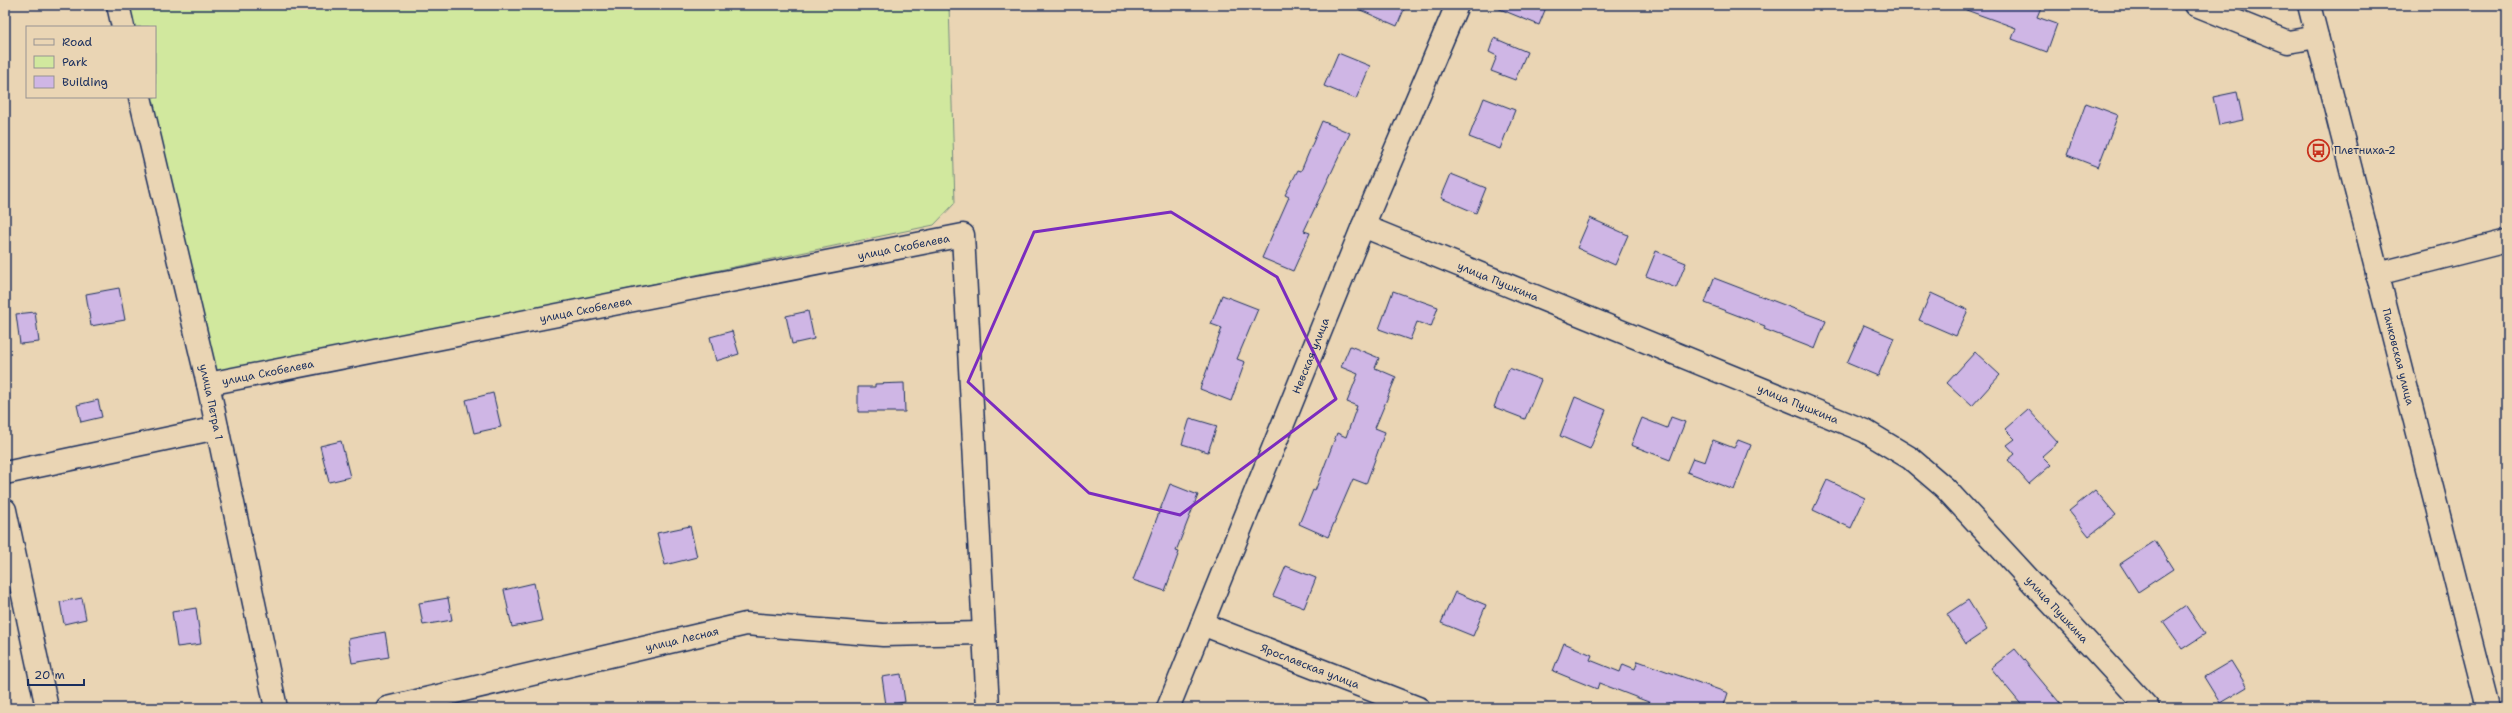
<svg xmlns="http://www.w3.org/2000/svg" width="2512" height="713" font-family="'Shantell Sans',sans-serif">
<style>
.green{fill:#d1e89e;stroke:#768c7e}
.building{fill:#cfb6e5;stroke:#1b2f5e}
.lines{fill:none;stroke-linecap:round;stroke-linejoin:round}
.minor-casing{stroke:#1b2f5e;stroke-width:25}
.major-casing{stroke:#1b2f5e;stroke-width:25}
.minor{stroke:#ead5b4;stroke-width:22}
.major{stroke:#ead5b4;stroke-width:22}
.marked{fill:none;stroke:#7b2cbf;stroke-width:3;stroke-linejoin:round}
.labels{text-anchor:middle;stroke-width:4;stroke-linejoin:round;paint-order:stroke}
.poi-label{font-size:11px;fill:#1b2f5e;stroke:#ead5b4;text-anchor:start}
.street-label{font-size:11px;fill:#1b2f5e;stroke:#ead5b4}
</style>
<rect width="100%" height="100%" fill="#ead5b4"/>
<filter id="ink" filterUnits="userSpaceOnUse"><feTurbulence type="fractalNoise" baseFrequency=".025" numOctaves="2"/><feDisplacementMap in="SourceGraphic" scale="8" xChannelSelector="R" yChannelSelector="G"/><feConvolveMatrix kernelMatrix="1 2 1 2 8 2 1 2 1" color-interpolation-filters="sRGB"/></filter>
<g filter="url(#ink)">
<path class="green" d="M128,5H949L955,203L934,225L209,377L148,97H155V27H133Z"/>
<path class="building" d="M1349,5H1406L1397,26Z
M1490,5H1547L1539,25Z
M1958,5H2042L2037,17L2057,24L2047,52L2012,39L2016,28L1958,7Z
M1494,38L1527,52L1515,80L1491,71L1497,56L1489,52Z
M1338,53L1370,66L1356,99L1324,86Z
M2237,92L2243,120L2219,125L2213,97Z
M1484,98L1515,110L1500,149L1469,137Z
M2086,103L2118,115L2098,167L2067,155Z
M1322,121L1350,133L1304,231L1310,233L1293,271L1262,258L1289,197L1285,195L1298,170L1301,171Z
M1451,174L1486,188L1476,213L1441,198Z
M1590,218L1628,235L1615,265L1577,248Z
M1656,251L1686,263L1676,288L1646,276Z
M1714,278L1826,321L1815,349L1764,329L1765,326L1705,303Z
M119,288L125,320L91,326L86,294Z
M1393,291L1438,307L1431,327L1417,322L1410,340L1379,329Z
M1931,293L1968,310L1956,336L1919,320Z
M1222,295L1258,309L1237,359L1245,362L1231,401L1200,389L1222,328L1211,324Z
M808,311L814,339L792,344L786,316Z
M35,312L39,342L20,344L16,314Z
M1864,325L1894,338L1878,376L1847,363Z
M732,331L739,354L716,361L710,337Z
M1350,346L1379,358L1375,368L1396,377L1375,428L1385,432L1366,484L1353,479L1328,537L1299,524L1313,490L1315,491L1337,433L1346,437L1357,406L1347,402L1358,374L1341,367Z
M1975,352L2000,375L1972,406L1947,383Z
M1509,368L1541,380L1525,419L1494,407Z
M904,383L905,412H858V387H875V384Z
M493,393L501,427L474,433L466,400Z
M1575,397L1606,410L1590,449L1560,436Z
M98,400L102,417L81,422L77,405Z
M2028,409L2058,442L2042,456L2051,465L2029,484L2008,460L2015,454L2007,445L2015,439L2005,429Z
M1671,417L1685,422L1670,460L1631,445L1642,418L1667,428Z
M1190,418L1217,426L1208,452L1182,444Z
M1713,440L1734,448L1738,440L1751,445L1734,490L1687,472L1693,458L1705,462Z
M341,441L350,477L329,482L320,446Z
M1827,480L1865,498L1851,528L1813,510Z
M1170,484L1198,495L1176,551L1179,552L1165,591L1133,580Z
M2095,490L2116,515L2089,536L2069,511Z
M690,526L697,557L665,565L657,533Z
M2155,541L2173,569L2138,592L2120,564Z
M1286,566L1316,578L1304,608L1273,596Z
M534,583L542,621L512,627L504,590Z
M1455,592L1486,605L1473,636L1441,623Z
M82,598L86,619L64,624L60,602Z
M448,598L452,620L423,625L419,603Z
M1968,600L1987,630L1966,644L1947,614Z
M2186,606L2205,634L2182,649L2163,622Z
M196,608L201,644L177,647L172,612Z
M385,632L389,657L352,663L348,639Z
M1564,643L1592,655L1590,660L1620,672L1623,664L1635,669L1638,661L1728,693L1723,708H1683L1669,703L1667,708H1664L1599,683L1597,689L1553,671Z
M2015,649L2064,708H2024L1991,668Z
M2231,661L2247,687L2220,703L2204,677Z
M901,674L905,702L886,705L882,677Z"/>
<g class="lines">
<defs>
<g id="minor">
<path d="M118,5L123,27"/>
<path d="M2196,5L2288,42L2317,37"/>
<path id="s1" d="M140,97L208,384L276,708"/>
<path id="s2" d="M1363,226L1865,431L1910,458L1945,488L2148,708"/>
<path d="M2377,274L2507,241"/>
<path id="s3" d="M208,384L963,235L988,708"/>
<path d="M5,473L217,428"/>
<path d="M5,510L47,708"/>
<path id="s4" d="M1202,624L1418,708"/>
<path id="s5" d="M387,708L746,624L883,635L983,633"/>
<path id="s6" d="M1168,708L1363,226L1457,5"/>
</g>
<g id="major">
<path id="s7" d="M2309,5L2488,708"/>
</g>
</defs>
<use href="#minor" class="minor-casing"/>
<use href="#major" class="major-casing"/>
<use href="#minor" class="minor"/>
<use href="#major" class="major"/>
</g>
</g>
<path class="marked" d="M1171,212L1277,277L1336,399L1180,515L1089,493L968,382L1034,232Z"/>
<defs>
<symbol id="bus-ring" viewBox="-11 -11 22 22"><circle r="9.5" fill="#ead5b4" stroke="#c8321e" stroke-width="1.5"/><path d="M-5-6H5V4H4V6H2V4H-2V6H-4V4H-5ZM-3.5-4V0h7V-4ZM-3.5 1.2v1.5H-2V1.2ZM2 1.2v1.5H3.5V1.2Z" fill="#c8321e"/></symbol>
</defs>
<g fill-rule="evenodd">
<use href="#bus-ring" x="2306" y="138" width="25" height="25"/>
</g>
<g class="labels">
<g class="poi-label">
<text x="2334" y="154">Плетниха-2</text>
</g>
<g class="street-label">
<text dy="4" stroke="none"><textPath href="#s3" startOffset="709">улица Скобелева</textPath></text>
<text dy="4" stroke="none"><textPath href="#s2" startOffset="146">улица Пушкина</textPath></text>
<text dy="4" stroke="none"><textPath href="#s3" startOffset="385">улица Скобелева</textPath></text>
<text dy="4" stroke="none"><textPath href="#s6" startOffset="380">Невская улица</textPath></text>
<text dy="4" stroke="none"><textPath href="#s7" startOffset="363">Панковская улица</textPath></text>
<text dy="4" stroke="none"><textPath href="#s3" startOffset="61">улица Скобелева</textPath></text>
<text dy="4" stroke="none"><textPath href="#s1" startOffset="313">улица Петра 1</textPath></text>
<text dy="4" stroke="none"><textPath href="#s2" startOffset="470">улица Пушкина</textPath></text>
<text dy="4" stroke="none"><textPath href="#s2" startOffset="806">улица Пушкина</textPath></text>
<text dy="4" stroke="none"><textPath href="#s5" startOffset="303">улица Лесная</textPath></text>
<text dy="4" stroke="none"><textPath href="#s4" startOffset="116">Ярославская улица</textPath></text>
</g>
</g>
<rect width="2512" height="713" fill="none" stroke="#ead5b4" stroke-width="20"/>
<rect x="10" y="10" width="2492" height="693" fill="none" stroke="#1b2f5e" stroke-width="1.5" filter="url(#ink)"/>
<rect x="26" y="26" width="130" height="72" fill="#ead5b4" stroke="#979392"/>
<rect x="34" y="39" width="20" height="6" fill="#ead5b4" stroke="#979392"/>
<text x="62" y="46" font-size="12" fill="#1b2f5e">Road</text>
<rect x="34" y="56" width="20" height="12" fill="#d1e89e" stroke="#979392"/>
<text x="62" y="66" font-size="12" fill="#1b2f5e">Park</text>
<rect x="34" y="76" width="20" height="12" fill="#cfb6e5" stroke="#979392"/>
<text x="62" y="86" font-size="12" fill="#1b2f5e">Building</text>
<path d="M28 679v6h56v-6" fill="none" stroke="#1b2f5e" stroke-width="2"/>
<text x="34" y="679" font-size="12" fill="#1b2f5e" stroke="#ead5b4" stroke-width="3" paint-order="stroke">20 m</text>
</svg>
